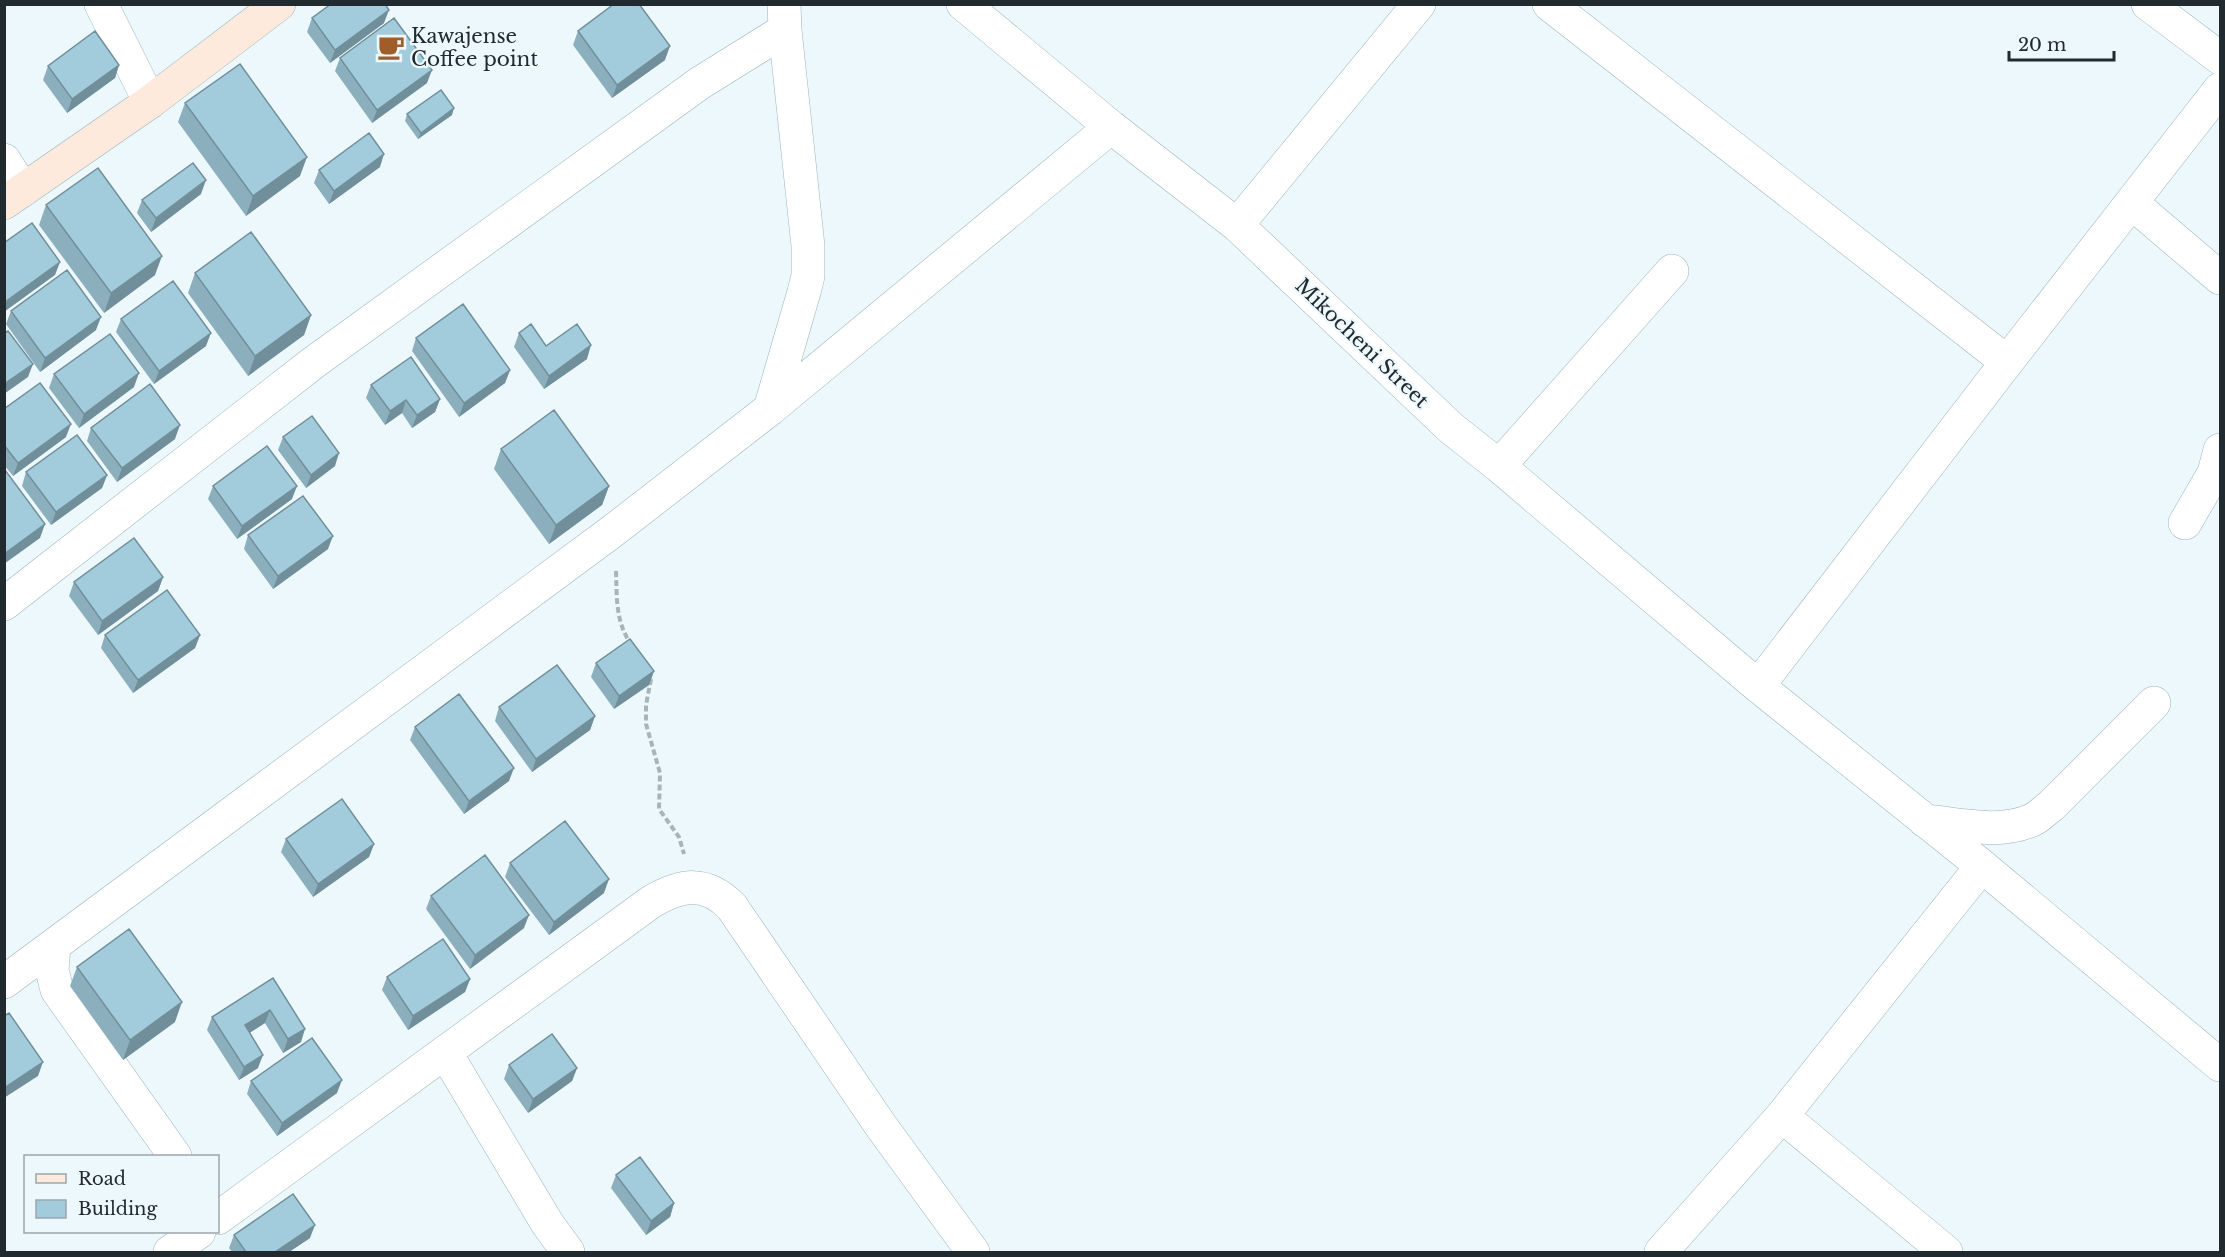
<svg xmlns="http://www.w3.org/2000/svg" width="2225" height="1257" font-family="'Libre Baskerville',serif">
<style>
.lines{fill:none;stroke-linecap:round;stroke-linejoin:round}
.street-casing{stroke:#99b4be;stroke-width:34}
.secondary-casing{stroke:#99b4be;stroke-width:34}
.path{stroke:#a9b4b8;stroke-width:4;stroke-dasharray:6 3;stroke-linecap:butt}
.street{stroke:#fff;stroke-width:33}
.secondary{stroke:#fdeadd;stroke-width:33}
.wall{fill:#8bafbd}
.shaded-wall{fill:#718f9a}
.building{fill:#a2ccdc;stroke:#718f9a;stroke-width:1.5}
.labels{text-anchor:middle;stroke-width:4.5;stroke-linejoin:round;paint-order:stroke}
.poi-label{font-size:20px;fill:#212b2f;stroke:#edf8fc;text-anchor:start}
.street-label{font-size:20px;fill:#212b2f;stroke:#edf8fc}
</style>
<rect width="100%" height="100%" fill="#edf8fc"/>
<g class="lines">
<defs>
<path id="street" d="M101,4L150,102
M963,4L1111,127L1237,225L1451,428L1499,466L1758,686L1982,866L2220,1065
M1549,4L2007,362
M2148,4L2220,58
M4,160L23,190
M2132,203L2220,278
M1237,225L1419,4
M770,409L804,292L808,276V246L785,30L784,4
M1499,466L1672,271
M2185,523L2214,473L2220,450
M4,604L313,363L700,83L785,30
M1758,686L2007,362L2220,89
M1925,821C1958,824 2000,835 2032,820C2039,817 2045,810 2051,806L2154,703
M54,946L52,970L57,990L175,1156
M4,982L614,530L770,409L1111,127
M445,1052L547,1223L568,1252
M1782,1116L1946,1252
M218,1218L651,902C682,884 706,880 732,907L881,1126L973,1252
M170,1252L199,1232
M1661,1252L1782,1116L1982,866"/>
<path id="secondary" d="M4,203L150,102L279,4"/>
</defs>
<use href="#street" class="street-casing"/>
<use href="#secondary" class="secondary-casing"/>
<path class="path" d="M616,571C617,597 615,621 631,644
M651,679L646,705V724L660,773L659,809L679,837L684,854"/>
<use href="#street" class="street"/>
<use href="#secondary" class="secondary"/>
</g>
<path class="wall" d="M312,18L384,23L330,63L307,32Z
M578,31L665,60L612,98L573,45Z
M340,58L427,83L372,123L335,71Z
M119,65L115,78L67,113L43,80L48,66Z
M185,103L300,176L246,216L178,122Z
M407,114L452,115L418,139L405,121Z
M380,167L329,204L314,183L319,170Z
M201,194L151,232L137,213L142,200Z
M46,205L155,275L104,313L39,225Z
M195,273L311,315L304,335L248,376L188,293Z
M11,311L96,330L40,372L6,324Z
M121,319L206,346L154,384L116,332Z
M519,333L546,346L587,359L544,389L514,347Z
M416,338L510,370L505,383L459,417L412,351Z
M54,374L134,387L79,428L49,388Z
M371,385L440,399L435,412L412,428L402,413L385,425L366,398Z
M4,409L66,437L13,476L4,465Z
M91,428L175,439L117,482L87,441Z
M283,437L335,466L306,488L278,450Z
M501,449L609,486L602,505L549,544L494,469Z
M26,472L107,475L102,488L51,525L22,486Z
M213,486L292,499L237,539L208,499Z
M248,535L328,549L273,589L244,549Z
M163,577L158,591L98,635L69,596L74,582Z
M105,635H200L195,648L133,693L101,648Z
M596,663L654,671L649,685L614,709L591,677Z
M499,707L595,716L590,730L532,772L495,721Z
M415,727L509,781L464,814L410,740Z
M286,839L374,844L369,857L313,897L281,852Z
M510,863L604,893L549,935L505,877Z
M431,896L524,928L470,969L426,909Z
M77,967L175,1022L123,1060L70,986Z
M387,977L470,979L465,992L408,1030L382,990Z
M273,978L301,1042L283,1053L265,1023L249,1033L258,1068L239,1080L207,1030L212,1017Z
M509,1065L577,1068L572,1081L528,1113L504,1079Z
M251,1081L337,1093L277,1136L247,1094Z
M616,1175L674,1203L670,1217L646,1235L611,1188Z
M234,1235L310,1238L289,1252H232L229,1248Z"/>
<path class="shaded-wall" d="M389,10L384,23L330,63L335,50Z
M670,46L665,60L612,98L617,85Z
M119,65L115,78L67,113L72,99Z
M432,70L427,83L372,123L377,110Z
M454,108L452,115L418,139L421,133Z
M384,154L380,167L329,204L334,191Z
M307,157L300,176L246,216L253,196Z
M206,180L201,194L151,232L156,218Z
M162,256L155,275L104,313L111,293Z
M60,262L55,275L4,312L5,302Z
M311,315L304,335L248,376L255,356Z
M101,317L96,330L40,372L45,358Z
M211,333L206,346L154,384L159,371Z
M591,345L587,359L544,389L549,376Z
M33,364L28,377L4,394V384Z
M510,370L505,383L459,417L464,403Z
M139,373L134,387L79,428L84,414Z
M440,399L435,412L412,428L417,415Z
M406,400L402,413L385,425L390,411Z
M71,424L66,437L13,476L18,463Z
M180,425L175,439L117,482L122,468Z
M339,453L335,466L306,488L311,475Z
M107,475L102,488L51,525L56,512Z
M297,486L292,499L237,539L242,526Z
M609,486L602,505L549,544L556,525Z
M45,524L40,538L4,564V554Z
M333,536L328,549L273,589L278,576Z
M163,577L158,591L98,635L102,621Z
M200,635L195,648L133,693L138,680Z
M654,671L649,685L614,709L619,696Z
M595,716L590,730L532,772L536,759Z
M514,768L509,781L464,814L469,801Z
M374,844L369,857L313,897L318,884Z
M609,879L604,893L549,935L554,922Z
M529,915L524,928L470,969L475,955Z
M470,979L465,992L408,1030L413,1016Z
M182,1002L175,1022L123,1060L130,1040Z
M270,1010L265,1023L240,1039L245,1025Z
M305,1029L301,1042L283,1053L288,1039Z
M263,1055L258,1068L239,1080L244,1067Z
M43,1062L38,1076L4,1098V1088Z
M577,1068L572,1081L528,1113L533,1099Z
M342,1080L337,1093L277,1136L282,1123Z
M674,1203L670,1217L646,1235L651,1221Z
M315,1225L310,1238L289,1252H275Z"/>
<path class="building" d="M331,4H385L389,10L335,50L312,18Z
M614,4H639L670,46L617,85L578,31Z
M394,18L432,70L377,110L340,58Z
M95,31L119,65L72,99L48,66Z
M240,64L307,157L253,196L185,103Z
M441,90L454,108L421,133L407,114Z
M369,133L384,154L334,191L319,170Z
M193,163L206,180L156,218L142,200Z
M98,168L162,256L111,293L46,205Z
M32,223L60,262L5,302L4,243Z
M251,232L311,315L255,356L195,273Z
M67,270L101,317L45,358L11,311Z
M173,281L211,333L159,371L121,319Z
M463,304L510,370L464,403L416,338Z
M531,324L546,346L577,324L591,345L549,376L519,333Z
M8,331L33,364L4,384V333Z
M110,334L139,373L84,414L54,374Z
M411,357L440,399L417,415L406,400L390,411L371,385Z
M40,383L71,424L18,463L4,445V409Z
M150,384L180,425L122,468L91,428Z
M554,410L609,486L556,525L501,449Z
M312,416L339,453L311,475L283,437Z
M77,435L107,475L56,512L26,472Z
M267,446L297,486L242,526L213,486Z
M4,470H5L45,524L4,554Z
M303,496L333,536L278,576L248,535Z
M134,538L163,577L102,621L74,582Z
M167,590L200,635L138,680L105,635Z
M630,639L654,671L619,696L596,663Z
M557,665L595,716L536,759L499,707Z
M459,694L514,768L469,801L415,727Z
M342,799L374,844L318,884L286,839Z
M565,821L609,879L554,922L510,863Z
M485,855L529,915L475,955L431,896Z
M129,929L182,1002L130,1040L77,967Z
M443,939L470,979L413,1016L387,977Z
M273,978L305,1029L288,1039L270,1010L245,1025L263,1055L244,1067L212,1017Z
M9,1013L43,1062L4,1088V1016Z
M552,1034L577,1068L533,1099L509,1065Z
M312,1038L342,1080L282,1123L251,1081Z
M640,1157L674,1203L651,1221L616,1175Z
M293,1194L315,1225L275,1252H246L234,1235Z"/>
<defs>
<symbol id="cafe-bare" viewBox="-9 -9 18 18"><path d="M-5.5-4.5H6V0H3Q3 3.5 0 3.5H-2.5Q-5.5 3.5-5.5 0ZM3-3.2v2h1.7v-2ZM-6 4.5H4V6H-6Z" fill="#9f5e29" stroke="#edf8fc" stroke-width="2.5" paint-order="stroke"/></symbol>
</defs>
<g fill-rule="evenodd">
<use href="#cafe-bare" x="372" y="28" width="38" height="38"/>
</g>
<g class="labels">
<g class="poi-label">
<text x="411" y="43">Kawajense<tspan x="411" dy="23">Coffee point</tspan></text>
</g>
<g class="street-label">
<text transform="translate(1362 343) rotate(44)" y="7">Mikocheni Street</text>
</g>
</g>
<rect width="2225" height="1257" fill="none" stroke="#212b2f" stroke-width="12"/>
<rect x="24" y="1155" width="195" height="78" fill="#edf8fc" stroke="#9ba6aa" stroke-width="1.5"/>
<rect x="36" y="1174" width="30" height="9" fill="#fdeadd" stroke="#9ba6aa" stroke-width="1.5"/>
<text x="78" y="1185" font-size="18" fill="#212b2f">Road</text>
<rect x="36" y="1200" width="30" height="18" fill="#a2ccdc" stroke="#9ba6aa" stroke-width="1.5"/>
<text x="78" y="1215" font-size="18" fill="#212b2f">Building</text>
<path d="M2009 51v9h105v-9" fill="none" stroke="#212b2f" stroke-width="3"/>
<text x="2018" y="51" font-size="18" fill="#212b2f" stroke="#edf8fc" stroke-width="4.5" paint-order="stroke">20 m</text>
</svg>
